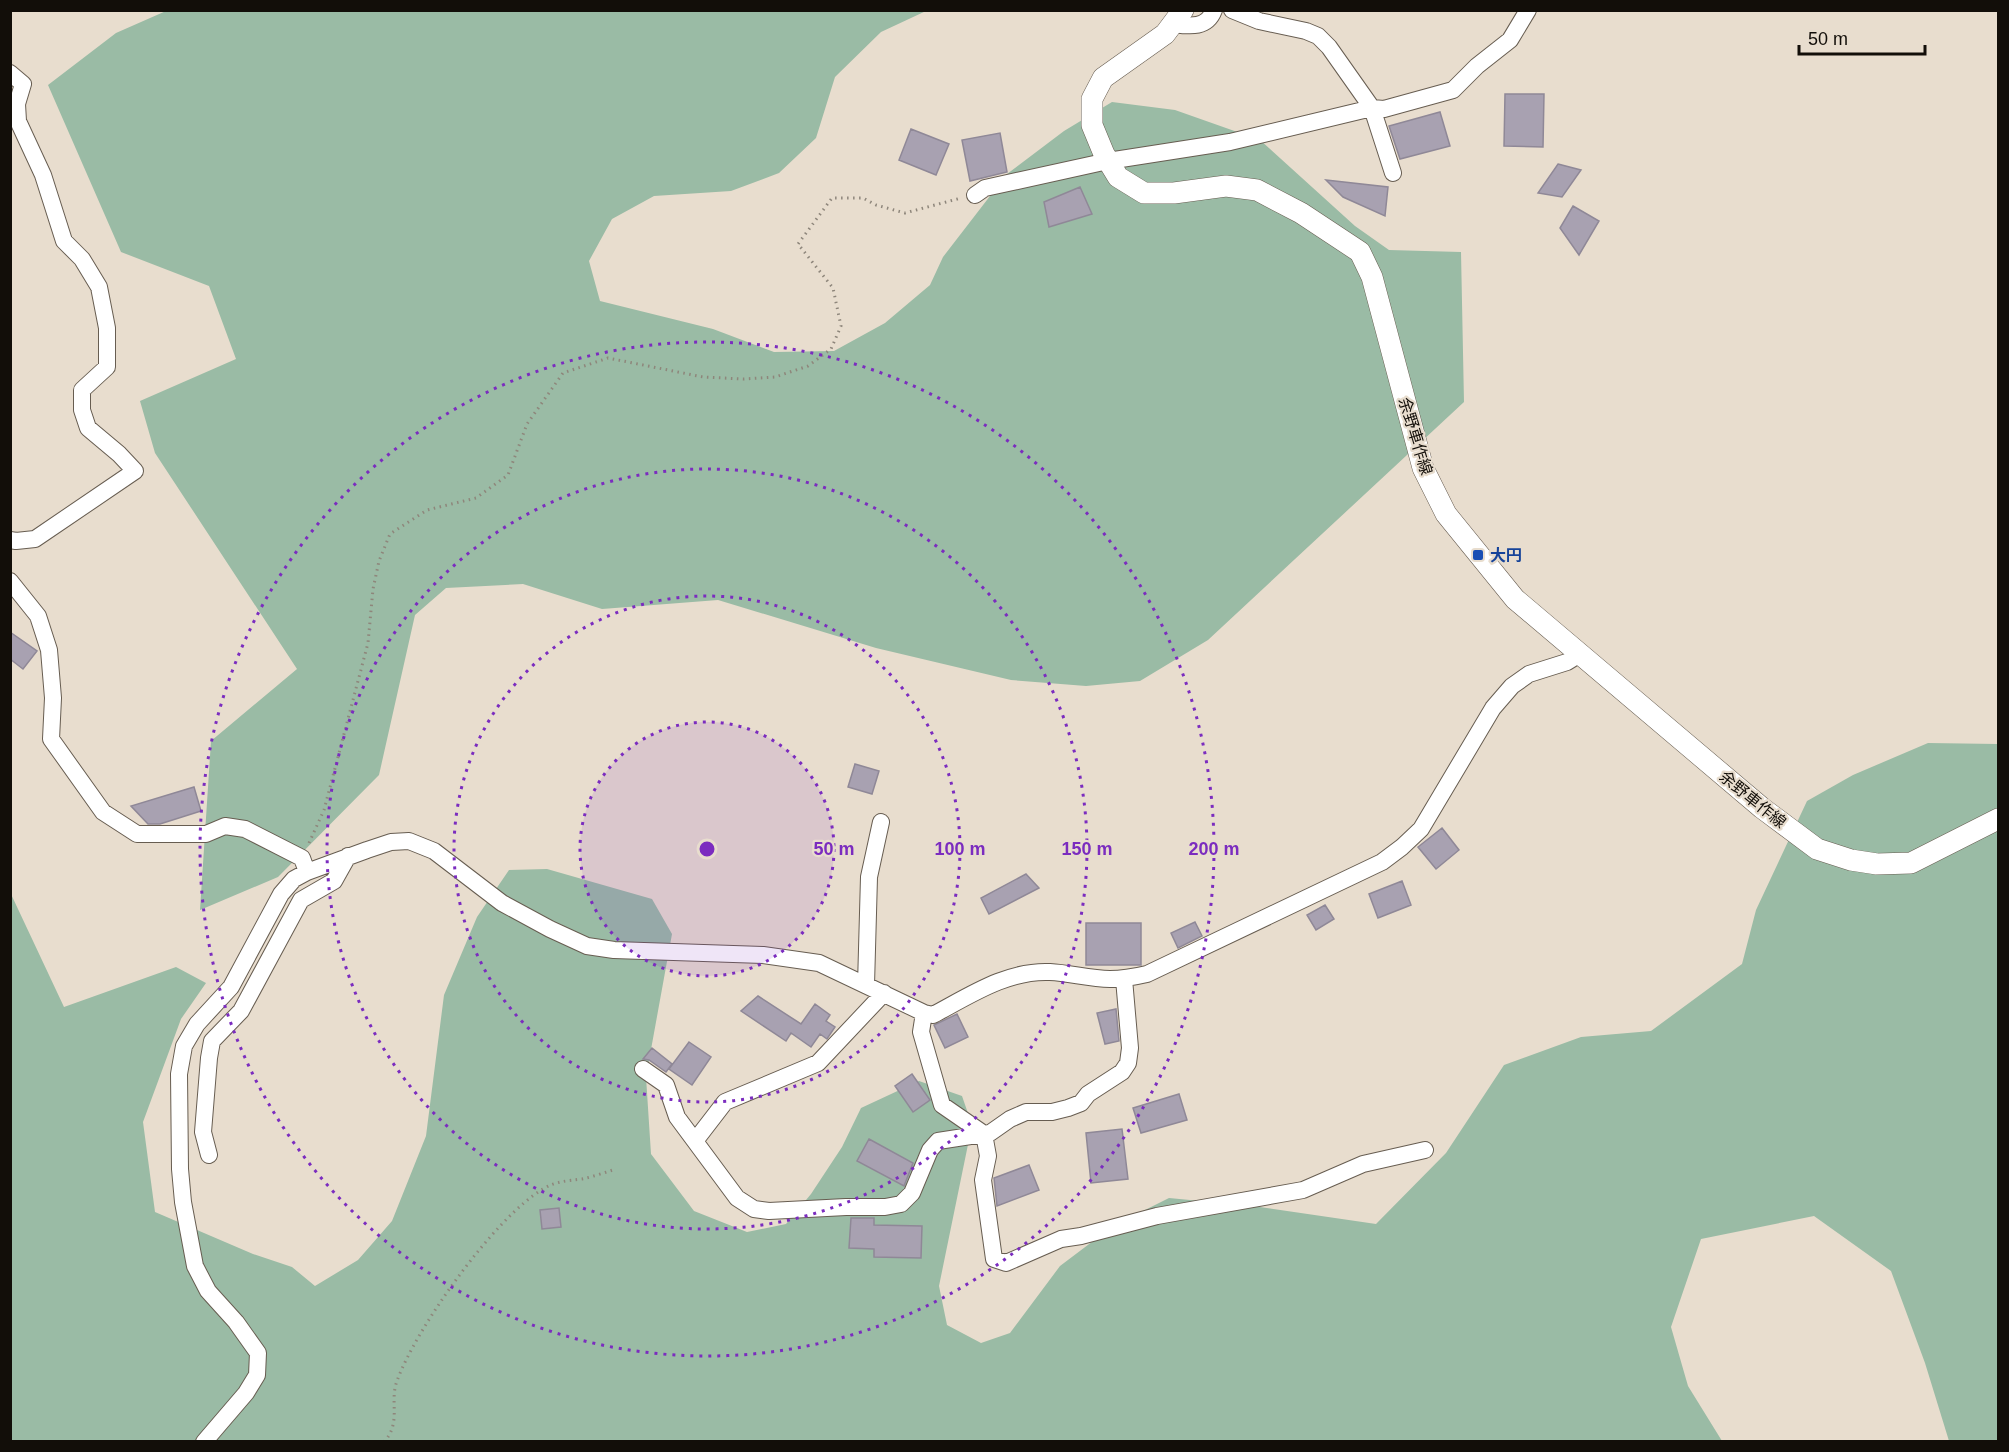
<svg xmlns="http://www.w3.org/2000/svg" width="2009" height="1452" font-family="Arial,'Noto Sans JP',sans-serif">
<style>
.green{fill:#9abba5}
.building{fill:#a8a1b1;stroke:#8f8897;stroke-width:1.5}
.lines{fill:none;stroke-linecap:round;stroke-linejoin:round}
.minor-casing{stroke:#675d51;stroke-width:18}
.major-casing{stroke:#675d51;stroke-width:22}
.path{stroke:#8e867b;stroke-width:3;stroke-dasharray:1.5 4.5;stroke-linecap:butt}
.minor{stroke:#fff;stroke-width:16}
.major{stroke:#fff;stroke-width:21}
.ring{fill:none;stroke:#7b2cbf;stroke-width:3;stroke-dasharray:3 6}
.transit-dot{fill:#1a4fb4;stroke:#e8ddce;stroke-width:2}
.labels{text-anchor:middle;stroke-width:4.5;stroke-linejoin:round;paint-order:stroke}
.street-label{font-size:16px;fill:#120e09;stroke:#e8ddce}
.transit-label{font-size:16px;font-weight:bold;fill:#164399;stroke:#e8ddce;text-anchor:start}
.centre{fill:#7b2cbf;stroke:#e8ddce;stroke-width:3}
.ring-label{font-size:18px;text-anchor:middle;font-weight:bold;fill:#7b2cbf;stroke:#e8ddce;stroke-width:4.5;stroke-linejoin:round;paint-order:stroke}
</style>
<rect width="100%" height="100%" fill="#e8ddce"/>
<path class="green" d="M166,11H926L881,32L835,77L816,138L779,173L731,191L654,196L612,219L589,261L600,301L713,329L774,352L834,351L885,323L930,285L943,257L1007,174L1064,131L1112,102L1175,110L1260,140L1355,226L1389,250L1461,252L1464,402L1208,640L1140,681L1086,686L1011,680L876,648L718,600L602,609L523,584L446,588L415,615L379,775L278,877L200,910L211,741L297,669L155,453L140,401L236,359L209,286L121,252L48,85L116,33Z
M1928,743L1998,744V1441H1949L1925,1363L1891,1271L1814,1216L1701,1239L1671,1327L1688,1386L1722,1441H11L10,892L64,1007L176,967L206,983L181,1019L143,1122L155,1212L253,1254L292,1267L315,1286L358,1260L392,1221L426,1136L444,995L477,917L509,870L547,869L652,899L672,934L646,1077L651,1154L694,1211L747,1232L786,1224L811,1194L842,1147L861,1108L919,1081L962,1096L972,1125L939,1286L947,1325L981,1343L1010,1333L1060,1266L1113,1226L1169,1198L1253,1206L1376,1224L1446,1153L1504,1065L1581,1037L1651,1031L1742,964L1756,910L1807,801L1853,775Z"/>
<path class="building" d="M1505,94H1544L1543,147L1504,146Z
M1440,112L1450,146L1400,159L1389,126Z
M911,129L949,144L936,175L899,160Z
M1000,133L1007,172L970,181L962,140Z
M1558,164L1581,170L1562,197L1538,193Z
M1326,180L1388,187L1385,216L1343,197Z
M1080,187L1092,214L1049,227L1044,202Z
M1573,206L1599,221L1579,255L1560,228Z
M10,632L37,651L23,669L10,659Z
M855,764L879,771L872,794L848,787Z
M194,787L201,811L160,824H148L131,806Z
M1442,828L1459,850L1436,869L1418,847Z
M1026,874L1039,888L989,914L981,898Z
M1402,881L1411,905L1378,918L1369,894Z
M1325,905L1334,919L1316,930L1307,915Z
M1195,922L1202,936L1178,948L1171,933Z
M1086,923H1141V965H1086Z
M758,996L801,1024L815,1004L830,1015L826,1021L835,1027L827,1039L820,1034L811,1047L791,1033L786,1041L741,1011Z
M1116,1009L1119,1041L1105,1044L1097,1013Z
M957,1014L968,1037L945,1048L934,1025Z
M689,1042L711,1057L692,1085L669,1069Z
M652,1048L672,1064L666,1072L649,1060L643,1059Z
M912,1074L930,1100L913,1112L895,1086Z
M1179,1094L1187,1120L1141,1133L1133,1108Z
M1122,1129L1128,1179L1091,1183L1086,1133Z
M869,1139L913,1163L904,1186L857,1161Z
M1029,1165L1039,1190L997,1206L994,1178Z
M559,1208L561,1227L542,1229L540,1210Z
M851,1218H874V1225L922,1226L921,1258L874,1257V1249L849,1248Z"/>
<g class="lines">
<defs>
<path id="minor" d="M1232,10L1259,21L1306,31L1318,36L1329,47L1372,108L1393,173
M1173,24C1189,26 1207,29 1214,10
M10,73L23,84L17,104L18,121L43,175L64,241L82,259L99,287L107,328V367L82,390V410L88,428L119,454L135,471L35,539L16,541L10,540
M975,195L985,188L1108,161L1230,142L1372,108L1384,109L1453,90L1477,66L1510,40L1528,10
M10,581L38,616L49,650L53,698L51,739L103,812L137,834H206L225,826L245,829L302,858L307,872
M866,985L869,877L881,822
M924,1013L921,1032L942,1105L984,1134L988,1156L983,1180L994,1259L1006,1263L1061,1239L1081,1236L1157,1216L1303,1190L1363,1164L1425,1150
M643,1069L666,1085L677,1117L737,1198L754,1209L769,1211L846,1207H885L901,1204L912,1193L930,1150L938,1141L990,1133L1010,1119L1026,1112H1052L1068,1108L1081,1103L1088,1094L1122,1072L1128,1063L1130,1048L1124,979
M695,1141L725,1102L818,1063L884,993
M209,1155L203,1132L209,1058L212,1041L241,1011L301,900L334,881L348,856
M204,1442L246,1393L257,1375L258,1353L236,1322L208,1291L195,1266L183,1202L180,1169L179,1074L184,1046L197,1024L231,987L281,894L294,879L307,872L367,850L391,842L409,841L434,851L502,903L550,929L587,946L614,950L763,955L819,963L924,1013L933,1015C969,996 1007,970 1050,972C1070,973 1090,979 1110,979C1123,979 1134,977 1147,974L1382,862L1402,847L1421,829L1493,708L1512,686L1529,674L1567,662L1580,654"/>
<path id="major" d="M1183,10L1165,34L1103,78L1092,99V125L1104,154L1118,177L1144,193H1174L1226,186L1257,190L1301,213L1360,252L1372,277L1423,468L1446,514L1515,599L1762,808L1817,849L1851,860L1877,864L1911,863L1998,819"/>
</defs>
<use href="#minor" class="minor-casing"/>
<use href="#major" class="major-casing"/>
<path class="path" d="M309,843L324,810L368,643L373,589L379,561L390,534L427,510L476,498L508,475L527,424L563,373L608,358L703,377L743,379L775,377L808,366L831,349L841,326L833,288L798,244L832,198H863L876,205L905,213L961,198
M384,1442C402,1422 389,1402 397,1381C416,1328 495,1217 543,1189C556,1181 567,1181 582,1179C592,1177 603,1173 613,1170"/>
<use href="#minor" class="minor"/>
<use href="#major" class="major"/>
</g>
<circle cx="707" cy="849" r="127" fill="#7b2cbf" fill-opacity=".12"/>
<g class="ring">
<circle cx="707" cy="849" r="127"/>
<circle cx="707" cy="849" r="253"/>
<circle cx="707" cy="849" r="380"/>
<circle cx="707" cy="849" r="507"/>
</g>
<rect class="transit-dot" x="1472" y="549" width="12" height="12" rx="3"/>
<g class="labels">
<g class="street-label">
<text transform="translate(1416 436) rotate(73)" y="6">余野車作線</text>
<text transform="translate(1753 799) rotate(39)" y="6">余野車作線</text>
</g>
<g class="transit-label">
<text x="1490" y="561">大円</text>
</g>
</g>
<circle cx="707" cy="849" r="9" class="centre"/>
<g class="ring-label">
<text x="834" y="855">50 m</text>
<text x="960" y="855">100 m</text>
<text x="1087" y="855">150 m</text>
<text x="1214" y="855">200 m</text>
</g>
<rect width="2009" height="1452" fill="none" stroke="#120e09" stroke-width="24"/>
<path d="M1799 45v9h126v-9" fill="none" stroke="#120e09" stroke-width="3"/>
<text x="1808" y="45" font-size="18" fill="#120e09" stroke="#e8ddce" stroke-width="4.5" paint-order="stroke">50 m</text>
</svg>
